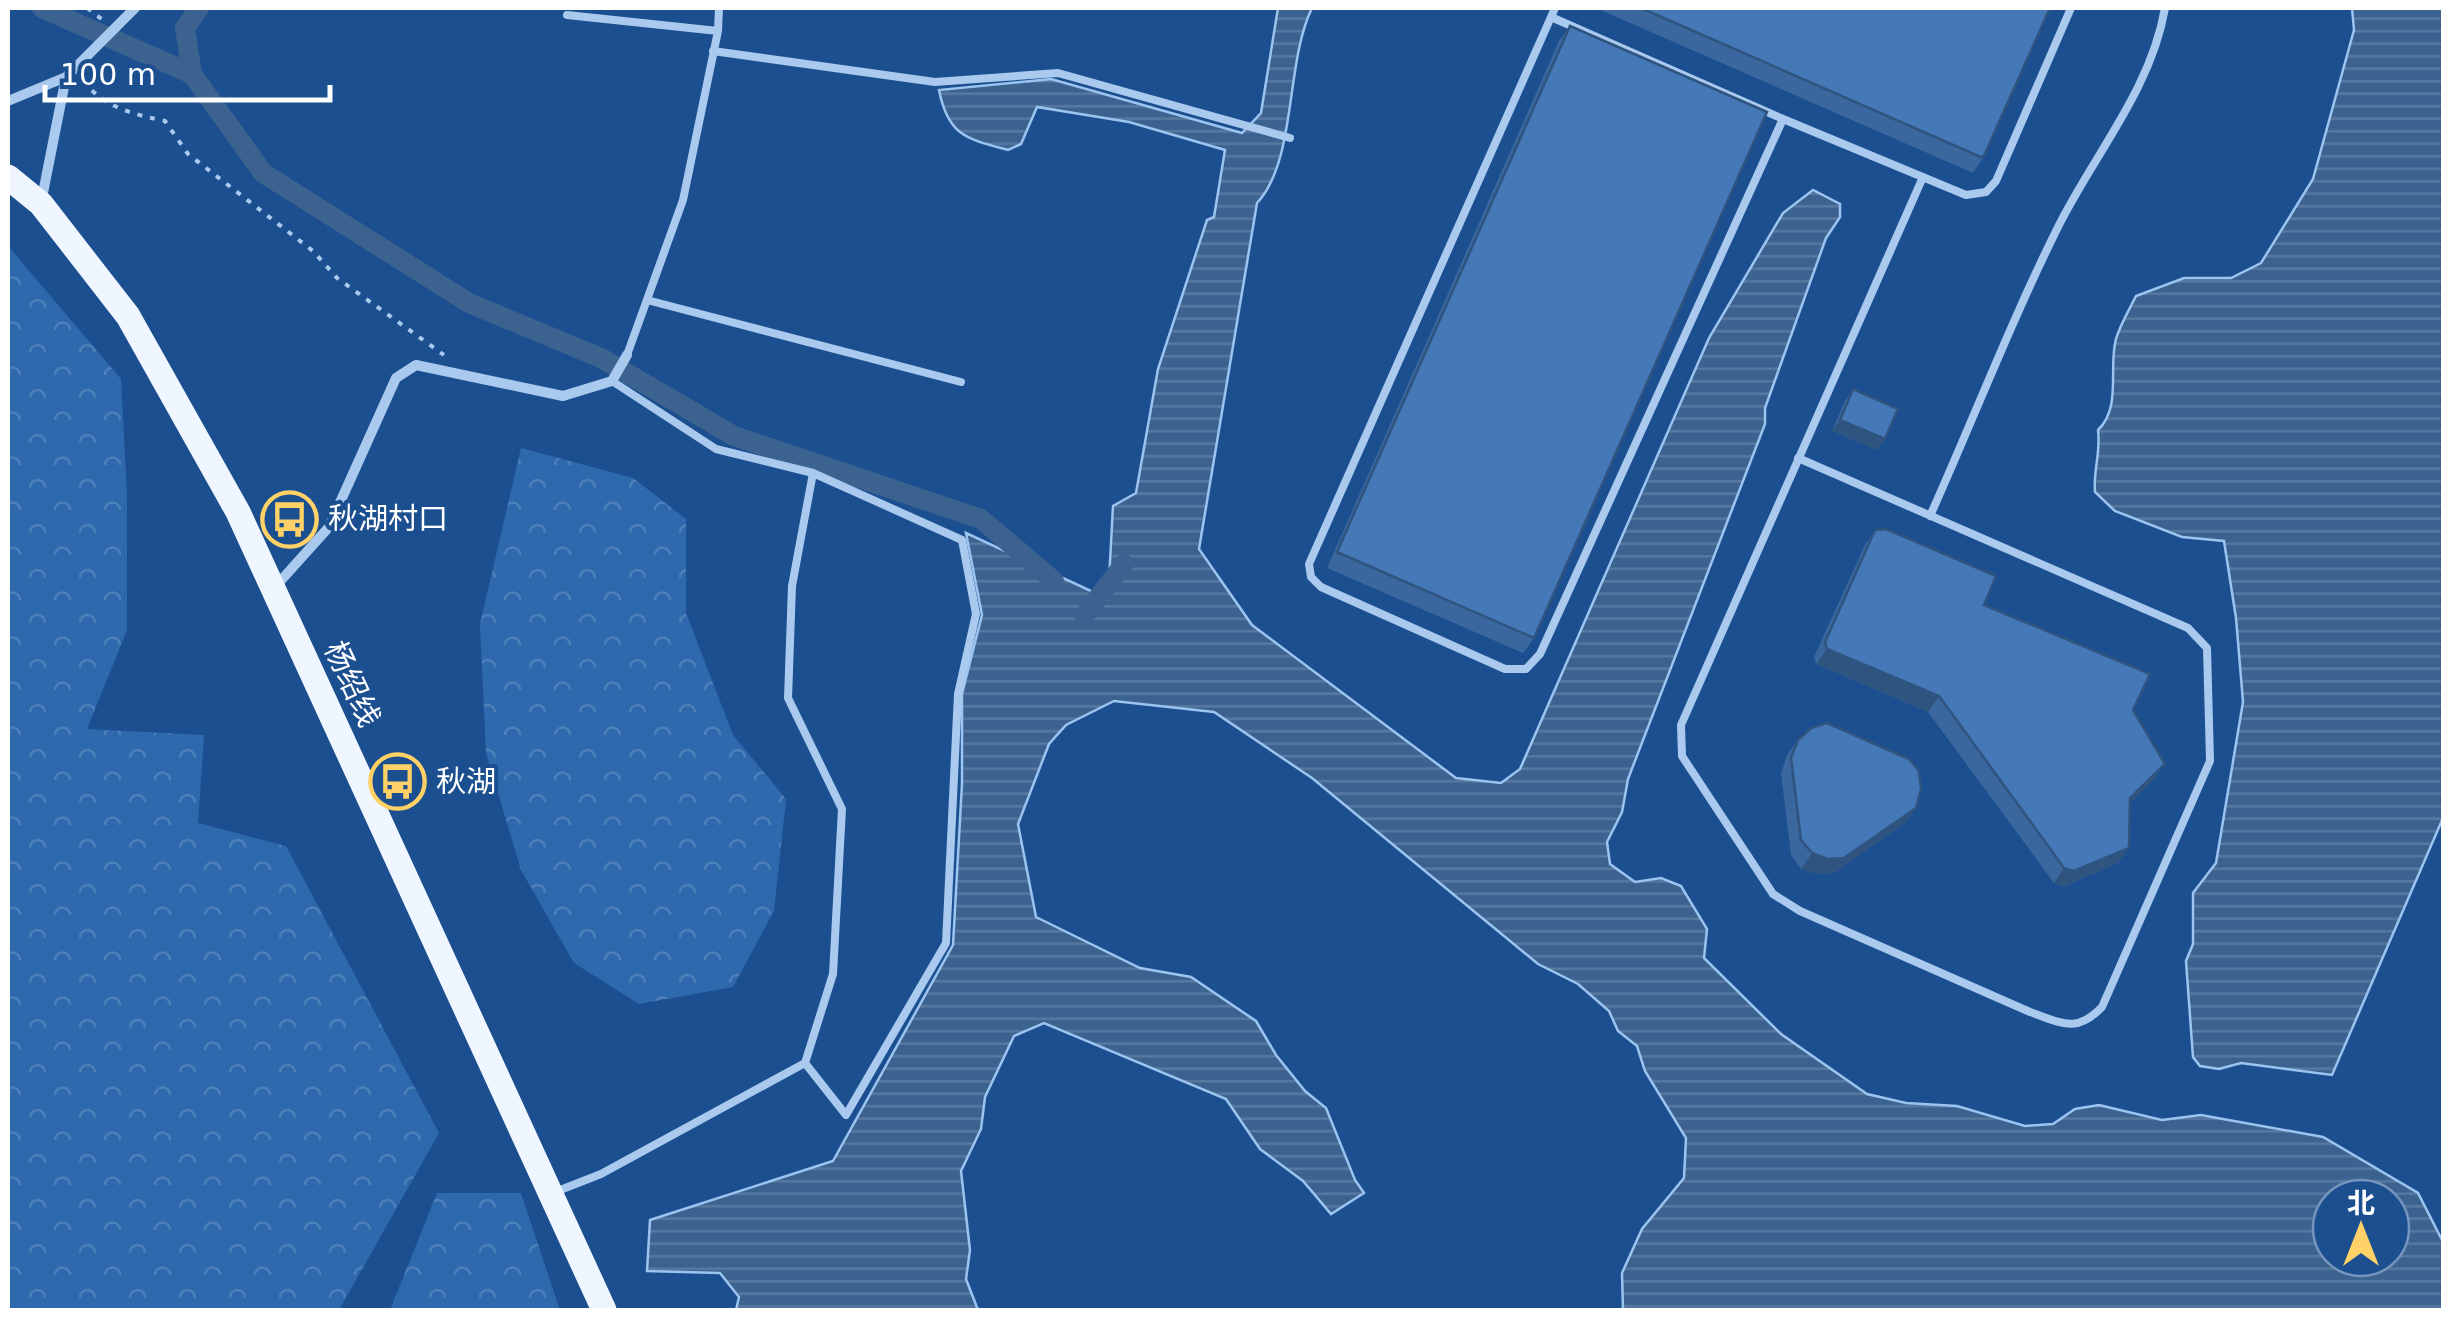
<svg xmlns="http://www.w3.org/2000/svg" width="2451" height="1318" font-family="'DejaVu Sans','Noto Sans SC',sans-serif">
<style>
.forest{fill:url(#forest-crowns)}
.water{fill:url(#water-rules);stroke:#9cc4f0;stroke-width:2.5;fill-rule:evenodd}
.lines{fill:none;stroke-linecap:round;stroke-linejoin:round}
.canal{stroke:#3c6290;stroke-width:20}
.path{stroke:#a9c9ee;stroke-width:4;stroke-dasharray:5 8;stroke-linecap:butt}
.lane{stroke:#a9c9ee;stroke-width:8}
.street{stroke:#a9c9ee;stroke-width:10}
.primary{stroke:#f0f6ff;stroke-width:25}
.wall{fill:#3a679d}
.shaded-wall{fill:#305480}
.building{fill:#4478b7;stroke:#305480;stroke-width:2.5}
.labels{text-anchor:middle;stroke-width:8;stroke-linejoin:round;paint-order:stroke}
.poi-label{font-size:30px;fill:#fff;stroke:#1b4f8f;text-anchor:start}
.street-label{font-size:30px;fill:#fff;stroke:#1b4f8f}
</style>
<defs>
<pattern id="forest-crowns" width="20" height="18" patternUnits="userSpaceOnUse" patternTransform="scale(2.5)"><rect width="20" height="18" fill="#2e69ad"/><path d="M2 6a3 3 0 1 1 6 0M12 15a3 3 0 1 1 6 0" fill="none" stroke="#4d80b9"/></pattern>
<pattern id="water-rules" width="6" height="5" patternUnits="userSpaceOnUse" patternTransform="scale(2.5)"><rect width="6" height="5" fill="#3c6290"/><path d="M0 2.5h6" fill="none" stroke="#597aa1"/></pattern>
</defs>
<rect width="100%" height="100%" fill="#1b4f8f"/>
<path class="forest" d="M8,246L121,379L127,495V630L87,729L204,735L198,823L286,846L439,1133L339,1310H8Z
M521,448L633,478L686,519V613L733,735L786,799L774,911L733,987L639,1004L574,963L521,870L486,753L480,624Z
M437,1193H521L560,1310H390Z"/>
<path class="water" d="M1278,8H1312C1285,63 1297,160 1257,203L1199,549L1252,625L1456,778L1501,783L1520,769L1709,338L1783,213L1813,190L1840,204V217L1826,238L1765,408V424L1628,779L1622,812L1607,842L1610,864L1635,882L1661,878L1681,886L1707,929L1704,958L1781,1034L1867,1094L1906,1103L1957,1106L2025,1126L2053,1124L2075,1109L2099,1105L2162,1120L2201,1115L2323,1137L2418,1193L2443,1242L2444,1310H1623L1622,1273L1642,1229L1684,1178L1686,1138L1645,1071L1637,1046L1618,1031L1609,1011L1578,984L1538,964L1312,778L1214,712L1114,701L1066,725L1049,744L1018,824L1036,917L1140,968L1191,977L1256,1021L1276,1055L1305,1091L1326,1108L1355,1180L1364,1193L1331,1214L1303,1181L1260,1149L1226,1099L1044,1023L1014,1036L985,1097L981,1129L961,1171L970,1250L966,1279L978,1310H736L739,1297L720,1273L647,1271L650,1220L833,1161L953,945L962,784V694L982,615L966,533L1108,599L1113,506L1136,493L1158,369L1207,220L1214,217L1225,150L1129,122L1037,107L1021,144L1008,150C967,139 948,136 939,90L1051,79L1242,133L1261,113ZM2331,1198H2391V1258H2331Z
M2352,8H2443V818L2332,1075L2241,1063L2219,1069L2200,1066L2193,1057L2186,961L2193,944V893L2216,863L2243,702L2236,618L2224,541L2182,537L2115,511L2095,492C2093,470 2101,453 2098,430C2122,407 2108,368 2116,339C2120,325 2129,310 2136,296L2184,278H2231L2261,263L2313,179L2354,30Z"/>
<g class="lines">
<path class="canal" d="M42,8L192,74
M199,8L185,28L192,74L263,173L469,303L601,358L734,436L981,519L1054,581
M1084,616L1124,564"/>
<path class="path" d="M87,8L103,20
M83,81C105,108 133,114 165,121L188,154L313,251L337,278L444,355"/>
<path class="lane" d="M1555,8L1309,564L1311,577L1321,587L1505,669H1526L1540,654L1783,119
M567,15L718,31
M1551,17L1783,119L1966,195L1986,192L1996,181L2071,8
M713,51L935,82L1058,73L1290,138
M647,300L961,382
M627,355L683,200L718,31L719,8
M612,381L716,449L813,473L962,540L976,614L958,694L946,943L846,1115L805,1063
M1798,458L2188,628L2207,648L2210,761L2102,1007C2076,1034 2062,1023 2030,1012L1800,911L1773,894L1682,756L1681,725L1923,177
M1930,516C1973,420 2012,319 2059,225C2096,152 2151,89 2165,8
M555,1192L601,1174L805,1063L833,974L842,809L788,698L792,586L813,473"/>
<path class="street" d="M8,101L66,77L135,8
M41,203L66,77
M275,587L329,527L396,378L416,365L563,396L612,381L627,355"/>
<path class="primary" d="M8,177L41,204L128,316L238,512L604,1310"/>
</g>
<path class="wall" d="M1596,8H2050L1983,158L1973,173Z
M1570,26L1534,638L1523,653L1327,568L1559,41Z
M1853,389L1885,439L1877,450L1832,431L1845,401Z
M1875,530L2133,710L2165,764L2154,779L2130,803L2118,863L2063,887L2054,883L1928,712L1816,664L1814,657L1865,545Z
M1798,740L1905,823L1834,873L1817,874L1801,869L1791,855L1781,773L1787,755Z"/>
<path class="shaded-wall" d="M1840,420L1885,439L1877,450L1832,431Z
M1827,649L1939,696L1928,712L1816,664Z
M2165,764L2154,779L2120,813L2130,798Z
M1916,808L1905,823L1834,873L1817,874L1801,869L1812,853Z
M2129,848L2118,863L2063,887L2054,883L2064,868Z"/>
<path class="building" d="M1641,8H2050L1983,158Z
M1570,26L1767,112L1534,638L1337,552Z
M1853,389L1898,409L1885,439L1840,420Z
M1886,529L1996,576L1984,605L2150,674L2133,710L2165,764L2130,798L2129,848L2074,871L2064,868L1939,696L1827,649L1825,642L1875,530Z
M1827,723L1909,759L1919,771L1921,789L1916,808L1844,858L1828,859L1812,853L1801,840L1791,758L1798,740L1811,728Z"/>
<defs>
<symbol id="bus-ring" viewBox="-11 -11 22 22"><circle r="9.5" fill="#1b4f8f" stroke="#ffd166" stroke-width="1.5"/><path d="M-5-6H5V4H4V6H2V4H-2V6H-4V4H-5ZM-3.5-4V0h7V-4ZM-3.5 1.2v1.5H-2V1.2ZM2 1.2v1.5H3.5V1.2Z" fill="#ffd166"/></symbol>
</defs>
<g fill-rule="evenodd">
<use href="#bus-ring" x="258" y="488" width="63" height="63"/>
<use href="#bus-ring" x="366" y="750" width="63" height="63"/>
</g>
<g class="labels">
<g class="poi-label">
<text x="328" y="529">秋湖村口</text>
<text x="436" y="792">秋湖</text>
</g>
<g class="street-label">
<text transform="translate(352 684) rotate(65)" y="10">杨绍线</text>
</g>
</g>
<rect width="2451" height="1318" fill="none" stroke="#ffffff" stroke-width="20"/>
<g transform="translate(2361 1228)"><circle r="48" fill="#1b4f8f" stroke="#7695bc" stroke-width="2.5"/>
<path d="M0-8L18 38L0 25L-18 38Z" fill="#ffd166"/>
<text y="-15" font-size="28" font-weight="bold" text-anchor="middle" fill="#ffffff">北</text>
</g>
<path d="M45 85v15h285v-15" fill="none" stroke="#ffffff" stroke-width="5"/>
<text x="60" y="85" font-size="30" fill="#ffffff" stroke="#1b4f8f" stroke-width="8" paint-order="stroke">100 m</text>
</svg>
